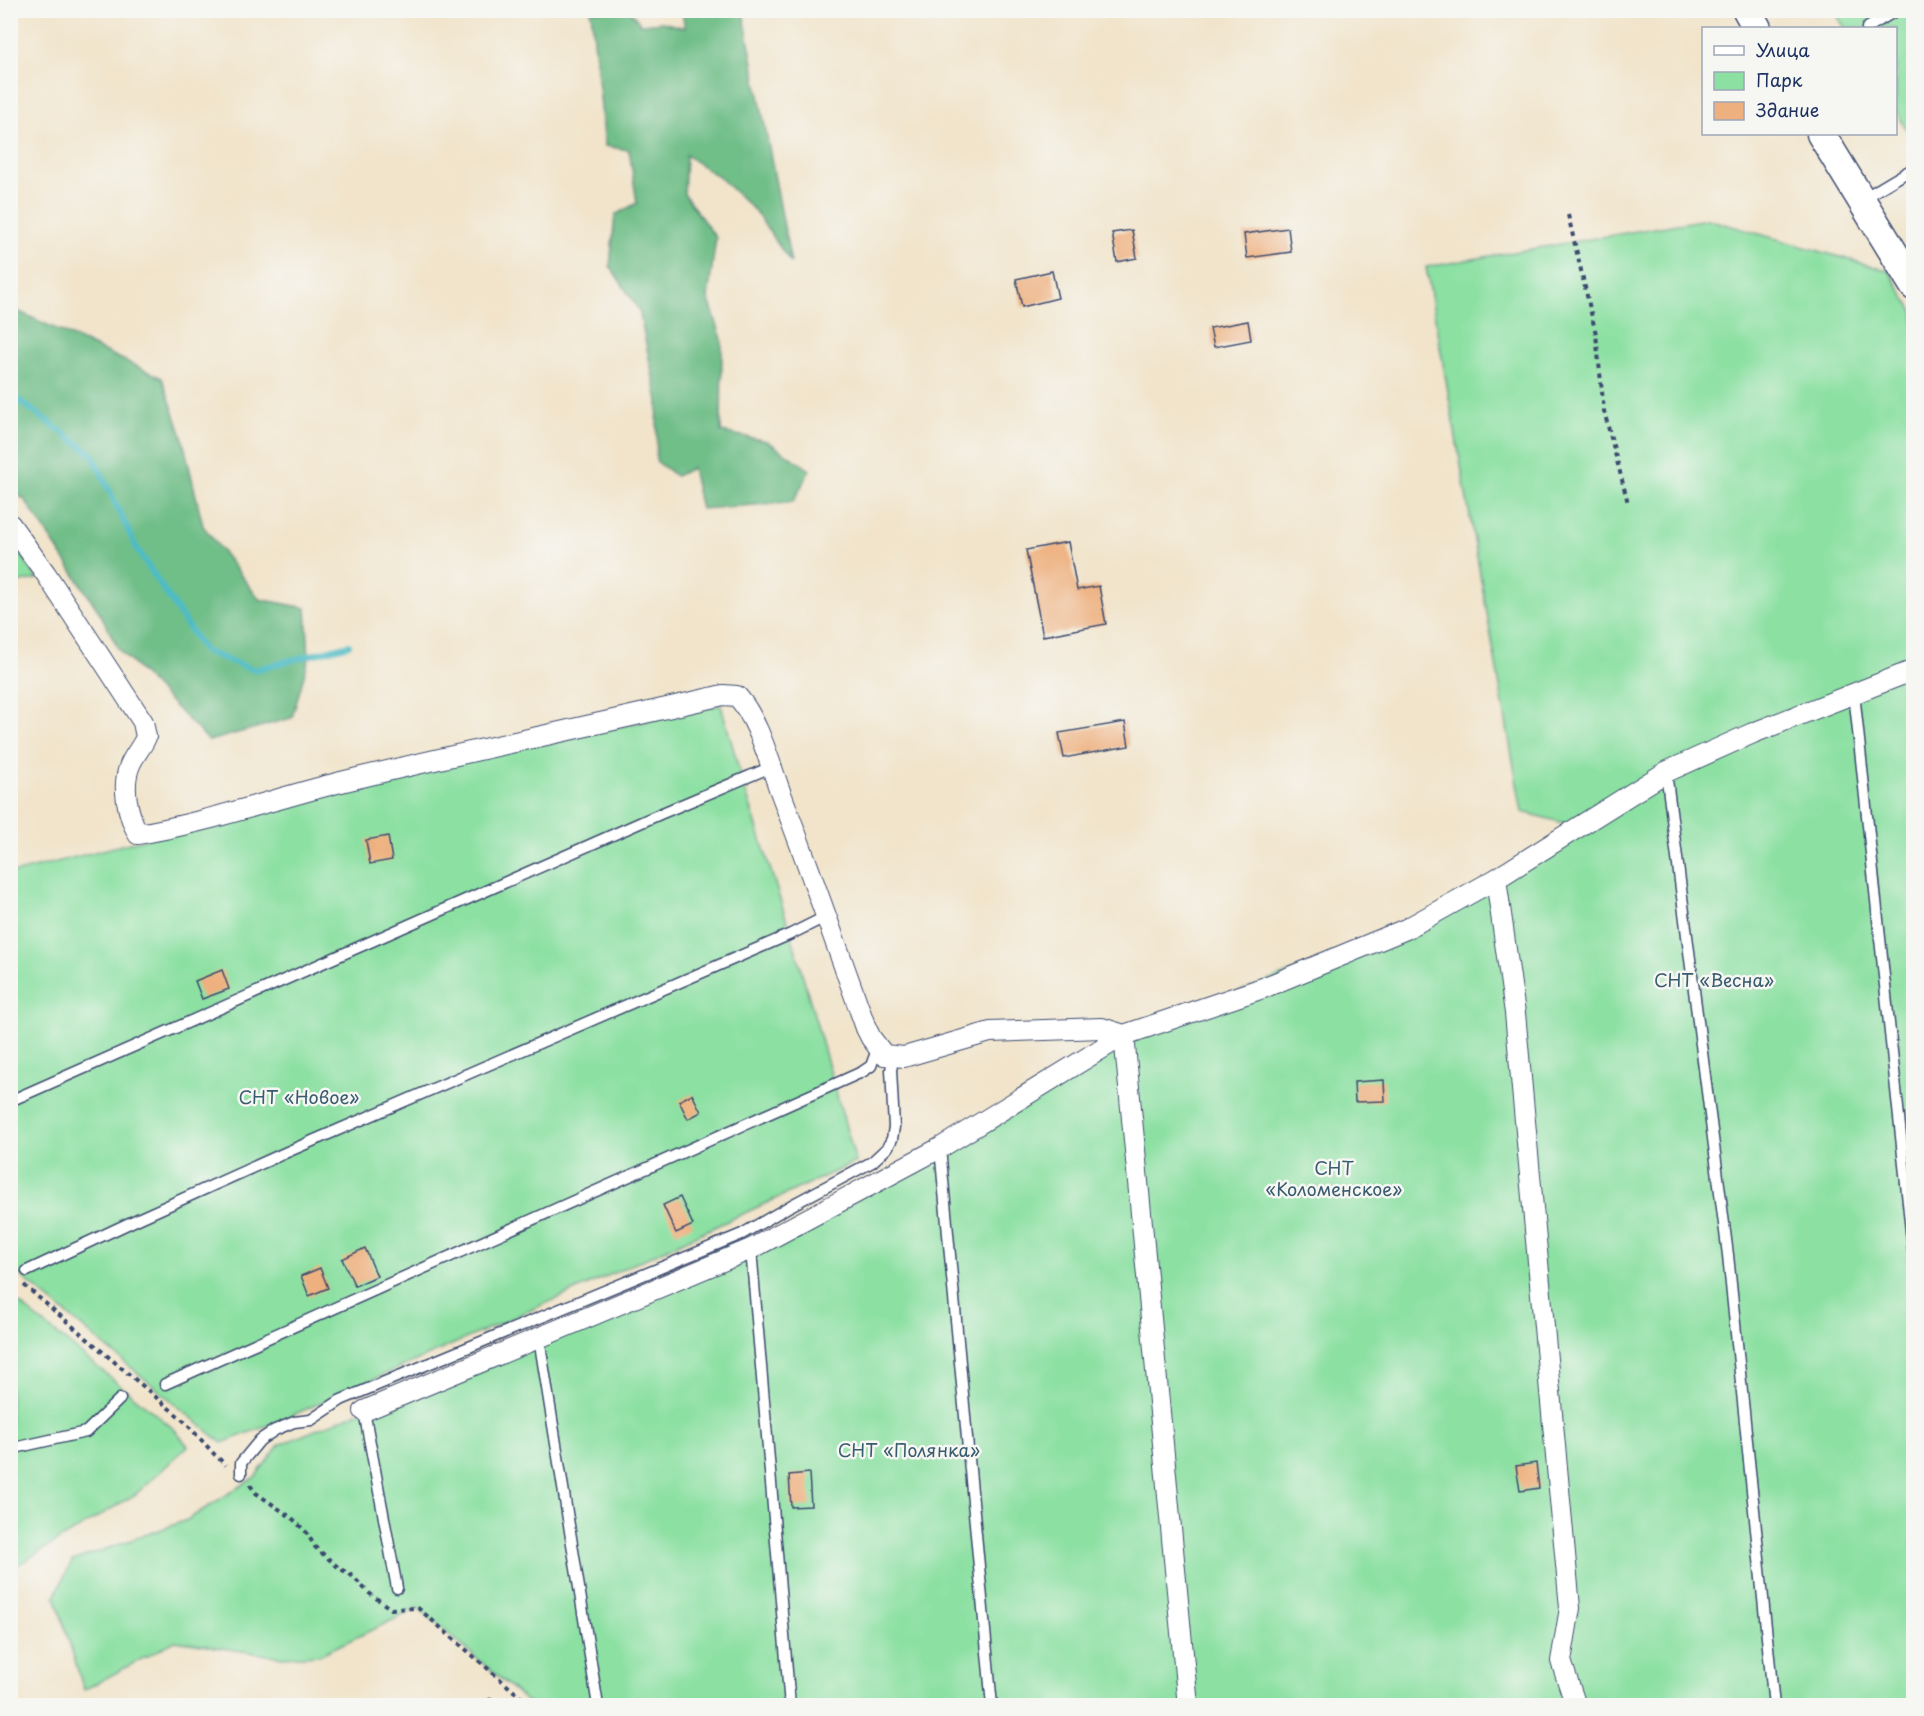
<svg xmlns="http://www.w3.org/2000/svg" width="1924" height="1716" font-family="'Playpen Sans',sans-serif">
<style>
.green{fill:#8be0a2;stroke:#538880;stroke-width:1.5}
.forest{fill:#70be88;stroke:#467673;stroke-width:1.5}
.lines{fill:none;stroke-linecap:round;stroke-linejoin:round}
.stream{stroke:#4ebcc6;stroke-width:6}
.building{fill:#eeb07f}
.service-casing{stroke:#3b4a6e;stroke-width:13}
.minor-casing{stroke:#3b4a6e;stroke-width:22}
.secondary-casing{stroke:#3b4a6e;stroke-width:31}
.path{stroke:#3b4a6e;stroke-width:4;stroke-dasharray:4.5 4.5;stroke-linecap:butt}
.service{stroke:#fff;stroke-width:10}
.minor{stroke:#fff;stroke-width:20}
.secondary{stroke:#fff;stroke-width:28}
.labels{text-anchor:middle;stroke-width:5;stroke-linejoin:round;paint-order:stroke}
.park-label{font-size:18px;fill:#375b6f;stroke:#f6f6f2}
</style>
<rect width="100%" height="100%" fill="#f6f6f2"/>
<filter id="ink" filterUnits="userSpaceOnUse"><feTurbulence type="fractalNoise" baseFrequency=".0167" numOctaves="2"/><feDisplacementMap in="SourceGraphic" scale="12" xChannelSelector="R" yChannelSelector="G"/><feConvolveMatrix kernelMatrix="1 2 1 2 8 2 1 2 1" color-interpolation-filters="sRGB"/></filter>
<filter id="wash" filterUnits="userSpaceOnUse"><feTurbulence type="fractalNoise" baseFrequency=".008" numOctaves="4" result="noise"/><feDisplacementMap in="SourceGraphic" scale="24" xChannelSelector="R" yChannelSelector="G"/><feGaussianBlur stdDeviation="1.35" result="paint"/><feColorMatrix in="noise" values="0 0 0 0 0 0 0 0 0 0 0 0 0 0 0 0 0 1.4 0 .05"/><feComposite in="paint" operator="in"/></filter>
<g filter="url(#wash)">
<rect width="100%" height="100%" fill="#f1e4cb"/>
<path class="green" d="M1834,11H1913V141L1896,111V28H1845Z
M1707,219L1889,271L1914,313L1913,1705H531L418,1608L319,1655L282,1657L175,1641L84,1690L55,1596L72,1561L187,1520L255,1477L279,1445L751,1249L1124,1035L1406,929L1579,827L1522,812L1426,267Z
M11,538L37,579L11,584Z
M721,705L742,780L791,934L856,1162L592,1283L277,1422L222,1443L11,1268L10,874L388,776Z
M10,1296L174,1429L188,1446L136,1494L11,1569Z"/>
<path class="forest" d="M591,11H630L641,24L662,22L685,28L682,11H743L791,263L755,211L719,177L686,155L684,194L716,238L708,297L722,339L721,432L767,441L810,470L793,502L701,509L692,468L676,476L656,461L658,401L639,310L610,266L615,215L637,203L629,150L605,146Z
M11,308L162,378L182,436L203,526L259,599L306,608L309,658L292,718L209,741L119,650L100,613L25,500L11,490Z"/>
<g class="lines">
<path class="stream" d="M10,394L92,454L137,549L204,651L254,670L349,645"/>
</g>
<g id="blocks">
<path class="building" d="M1288,228L1291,252L1247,258L1244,234Z
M1132,230L1137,258L1117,262L1112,233Z
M1052,271L1058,298L1022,307L1016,279Z
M1248,321L1251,340L1214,347L1210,328Z
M1068,542L1077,590L1099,586L1106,624L1043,636L1026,550Z
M1125,722L1129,746L1064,758L1059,733Z
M388,836L392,860L370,864L366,840Z
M222,970L229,989L202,999L195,981Z
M1384,1080L1385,1101L1355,1102L1354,1082Z
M692,1094L701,1112L688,1119L679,1101Z
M680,1197L693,1225L676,1233L663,1205Z
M365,1248L377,1276L355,1286L342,1259Z
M320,1268L328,1288L309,1296L301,1276Z
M1536,1463L1539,1488L1520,1491L1516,1466Z
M809,1473L811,1506L791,1507L789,1475Z"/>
</g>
</g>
<g filter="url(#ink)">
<use href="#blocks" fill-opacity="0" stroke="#3b4a6e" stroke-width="1.5"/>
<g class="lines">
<defs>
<path id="service" d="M1867,28L1897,10
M1862,199L1914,168
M1854,693L1914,1259
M1666,772L1728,1255L1774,1706
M10,1101L660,814L771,767
M940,1148L992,1706
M751,1249L790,1706
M27,1271L138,1219L287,1152L791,934L827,916
M539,1338L598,1706
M165,1384L862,1072L871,1066L878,1047
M364,1411L397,1588
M10,1449L86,1432L120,1399
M241,1474V1463L260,1440L275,1430L294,1422L311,1420L341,1400L742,1234L790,1206L872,1162L887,1148L892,1139L894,1127L891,1070L894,1056
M491,1704L493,1706"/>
<path id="minor" d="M10,524L46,574L143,722L146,737C142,747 134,755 130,765C121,786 128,815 138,834C207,823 273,799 341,782C468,751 596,725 723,695L737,696C758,719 769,761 780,791C810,870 838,949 866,1028L871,1038L884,1055L904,1057L990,1032L1102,1028L1124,1035
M1496,879L1515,1013L1570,1608L1561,1661L1576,1706
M1124,1035L1188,1706
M364,1411L751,1249L940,1148L1124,1035L1263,988L1406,929L1496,879L1666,772L1753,733L1914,670"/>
<path id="secondary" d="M1747,10L1757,28
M1821,134L1914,286"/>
</defs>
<use href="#service" class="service-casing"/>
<use href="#minor" class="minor-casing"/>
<use href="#secondary" class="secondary-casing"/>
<path class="path" d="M1568,215L1596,334L1604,411L1628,503
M24,1285L184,1421L215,1455L226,1465
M250,1485L256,1493L292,1518L307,1533L315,1547L339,1568L351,1575L369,1593L391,1609L418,1608L531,1706"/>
<use href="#service" class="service"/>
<use href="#minor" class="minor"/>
<use href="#secondary" class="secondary"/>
</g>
</g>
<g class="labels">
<g class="park-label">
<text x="1714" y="987">СНТ «Весна»</text>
<text x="299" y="1104">СНТ «Новое»</text>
<text x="1334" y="1175">СНТ<tspan x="1334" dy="21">«Коломенское»</tspan></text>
<text x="909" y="1457">СНТ «Полянка»</text>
</g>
</g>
<rect width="1924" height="1716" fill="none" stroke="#f6f6f2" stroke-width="36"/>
<rect x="1702" y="27" width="195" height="108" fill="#f6f6f2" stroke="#9ea6b7" stroke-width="1.5"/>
<rect x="1714" y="46" width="30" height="9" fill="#ffffff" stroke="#9ea6b7" stroke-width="1.5"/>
<text x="1756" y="57" font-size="18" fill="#1b2f5e">Улица</text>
<rect x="1714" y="72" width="30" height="18" fill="#8be0a2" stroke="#9ea6b7" stroke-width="1.5"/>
<text x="1756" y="87" font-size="18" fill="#1b2f5e">Парк</text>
<rect x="1714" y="102" width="30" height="18" fill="#eeb07f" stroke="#9ea6b7" stroke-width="1.5"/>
<text x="1756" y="117" font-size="18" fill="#1b2f5e">Здание</text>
</svg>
